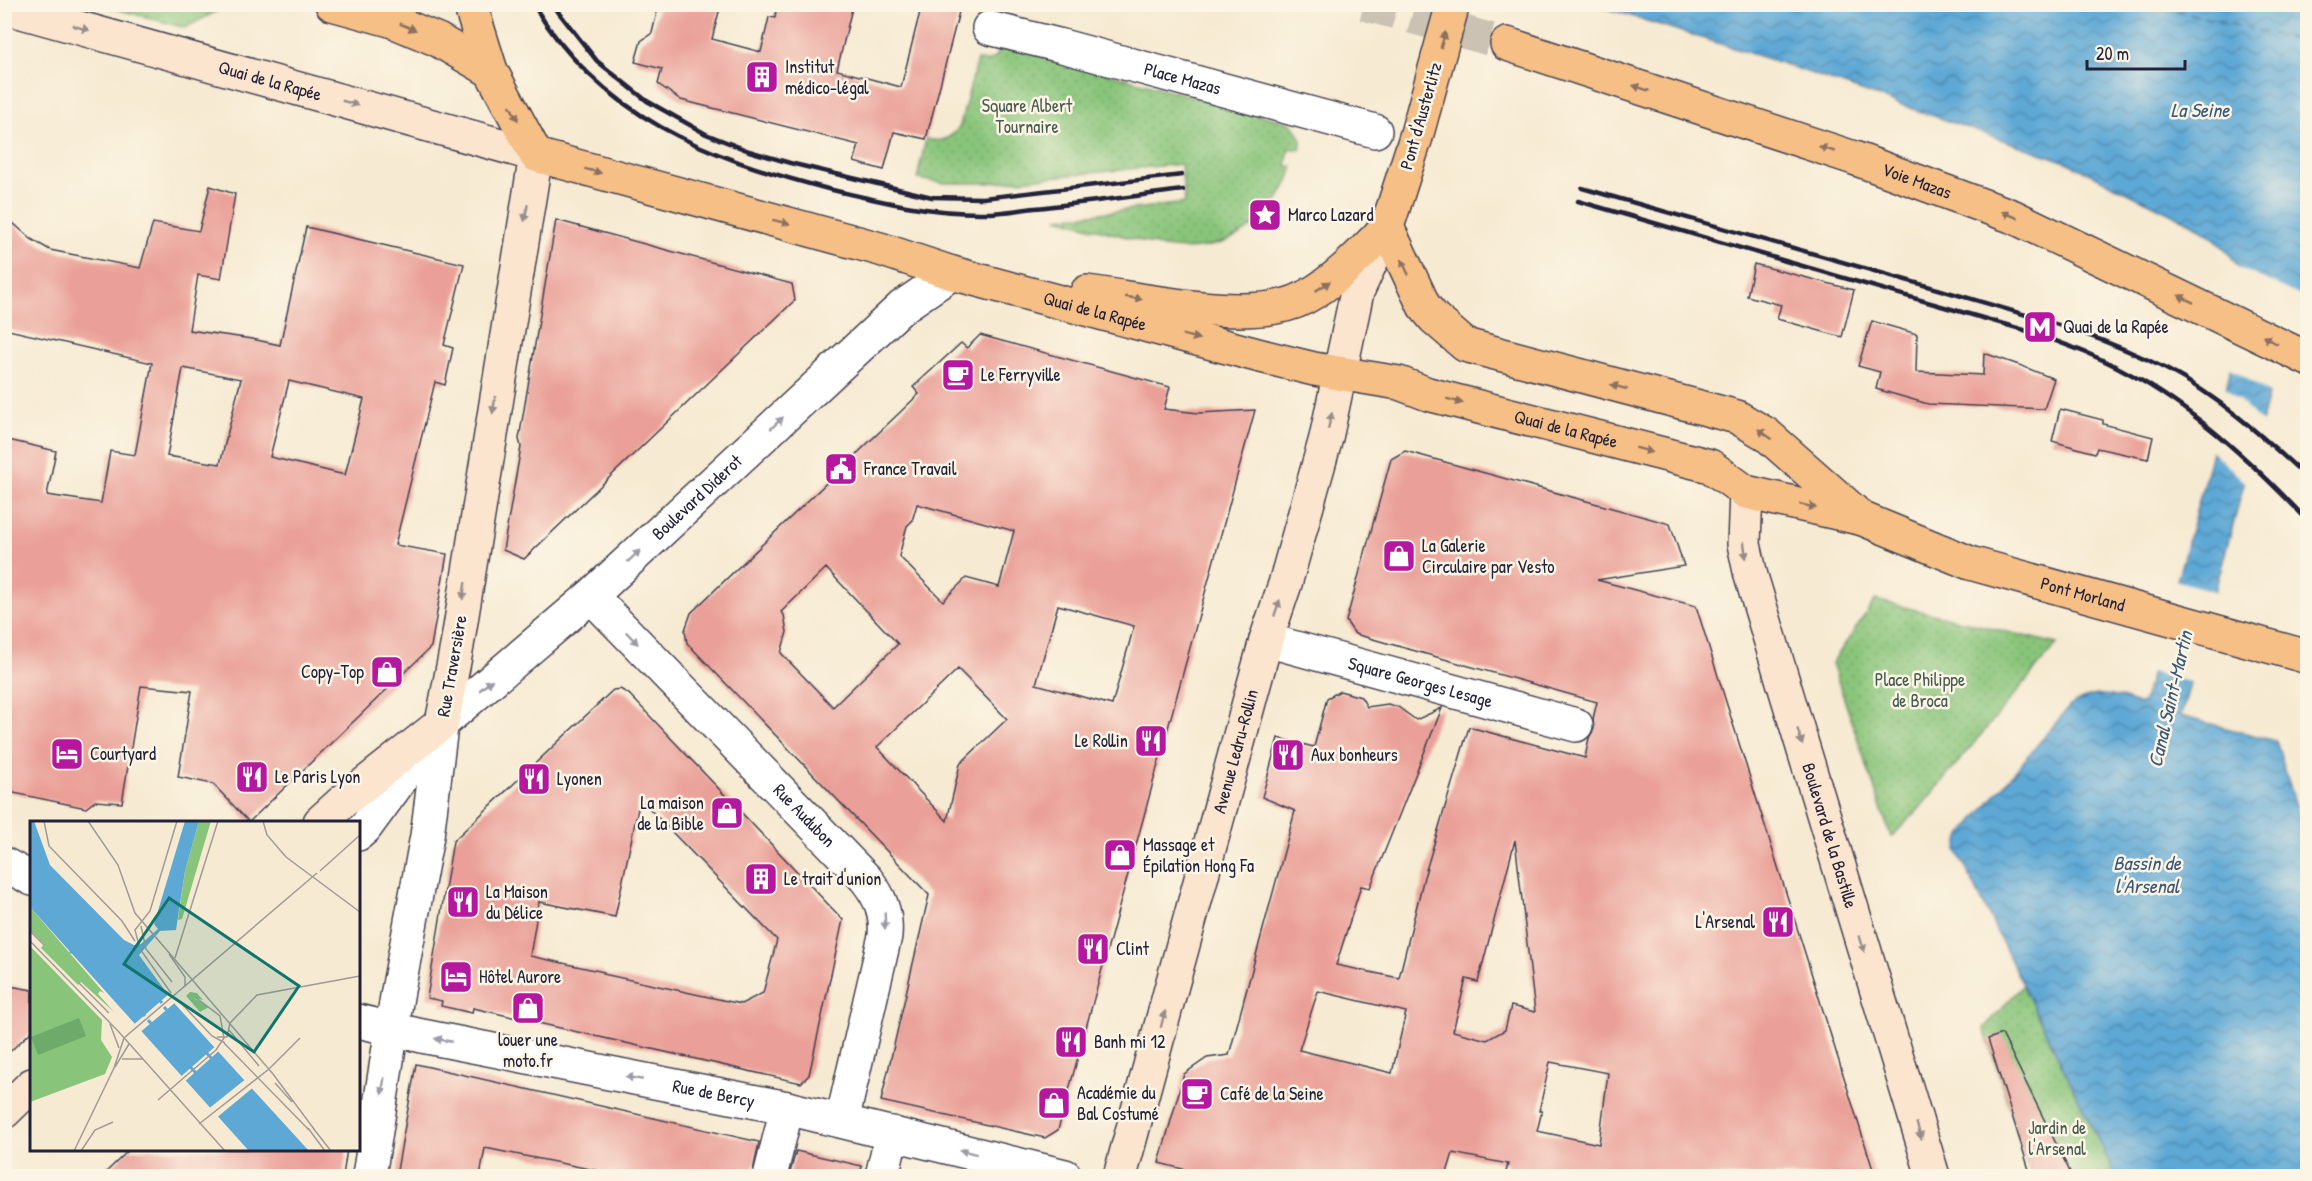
<svg xmlns="http://www.w3.org/2000/svg" width="2312" height="1181" font-family="'Patrick Hand',sans-serif">
<style>
.green{fill:url(#green-dots);stroke:#55735a;stroke-width:1.5}
.water{fill:url(#water-waves);stroke:#406588;stroke-width:1.5}
.pier{fill:#f6ead2}
.lines{fill:none;stroke-linecap:round;stroke-linejoin:round}
.ferry{stroke:#3a5879;stroke-width:1.5;stroke-dasharray:8 6;stroke-linecap:butt}
.building{fill:#eaa098;fill-rule:evenodd}
.primary-tunnel{stroke:#ccc2b4;stroke-width:33;stroke-dasharray:33 16;stroke-linecap:butt}
.street-casing{stroke:#424052;stroke-width:36}
.secondary-casing{stroke:#424052;stroke-width:36}
.primary-casing{stroke:#424052;stroke-width:36}
.street{stroke:#fff;stroke-width:33}
.secondary{stroke:#fbe5cf;stroke-width:33}
.primary{stroke:#f5bf86;stroke-width:33}
.rail{stroke:#22223b;stroke-width:4.5}
.primary-bridge-casing{stroke:#424052;stroke-width:36;stroke-linecap:butt}
.primary-bridge{stroke:#f5bf86;stroke-width:33}
.oneway{fill:#8c7060}
.oneway2{fill:#998d8c}
.oneway3{fill:#9c9ca7}
.labels{text-anchor:middle;stroke-width:5;stroke-linejoin:round;paint-order:stroke}
.poi-label{font-size:18px;fill:#22223b;stroke:#fcf5e5;text-anchor:start}
.street-label{font-size:18px;fill:#22223b;stroke:#fcf5e5}
.park-label{font-size:18px;fill:#465b51;stroke:#fcf5e5}
.water-label{font-size:20px;font-style:italic;fill:#3a5879;stroke:#fcf5e5}
.inset-river{fill:none;stroke:#5da8d5;stroke-width:3}
.inset-road{fill:none;stroke:#a19a96;stroke-width:1.5}
.view{fill:#0f766e;fill-opacity:0.15;stroke:#0f766e;stroke-width:3}
.inset-edge{fill:none;stroke:#22223b;stroke-width:3}
</style>
<defs>
<pattern id="green-dots" width="8" height="8" patternUnits="userSpaceOnUse" patternTransform="scale(1.5)"><rect width="8" height="8" fill="#88c479"/><path d="M2 2h.1M6 6h.1" fill="none" stroke="#75a86a" stroke-width="1.8" stroke-linecap="round"/></pattern>
<pattern id="water-waves" width="16" height="10" patternUnits="userSpaceOnUse" patternTransform="scale(1.5)"><rect width="16" height="10" fill="#5da8d5"/><path d="M0 5q4-4 8 0t8 0" fill="none" stroke="#4c88ae"/></pattern>
</defs>
<rect width="100%" height="100%" fill="#fcf5e5"/>
<filter id="ink" filterUnits="userSpaceOnUse"><feTurbulence type="fractalNoise" baseFrequency=".0167" numOctaves="2"/><feDisplacementMap in="SourceGraphic" scale="12" xChannelSelector="R" yChannelSelector="G"/><feConvolveMatrix kernelMatrix="1 2 1 2 8 2 1 2 1" color-interpolation-filters="sRGB"/></filter>
<filter id="wash" filterUnits="userSpaceOnUse"><feTurbulence type="fractalNoise" baseFrequency=".008" numOctaves="4" result="noise"/><feDisplacementMap in="SourceGraphic" scale="24" xChannelSelector="R" yChannelSelector="G"/><feGaussianBlur stdDeviation="1.35" result="paint"/><feColorMatrix in="noise" values="0 0 0 0 0 0 0 0 0 0 0 0 0 0 0 0 0 1.4 0 .05"/><feComposite in="paint" operator="in"/></filter>
<g filter="url(#wash)">
<rect width="100%" height="100%" fill="#f6ead2"/>
<path class="green" d="M219,5L225,7L185,28L102,5Z
M1000,44L1290,123C1299,130 1303,139 1300,150L1289,148L1286,165L1293,167C1275,226 1223,256 1163,247L1057,218L1185,203L1181,164L988,183H943L917,179L926,139C941,143 951,139 960,126L977,60C990,64 1000,58 1000,44Z
M1875,600L2057,644L1919,809L1891,837L1832,663Z
M2023,985L2116,1176H2031L1984,1028Z"/>
<path class="water" d="M1596,5H2307V348L2269,392L2181,716L2276,741L2307,841V1176H2116L1957,850L1960,837L2070,706C2093,689 2113,694 2138,704L2144,701L2209,464L2231,367L2242,295L2239,268L2229,253L2215,239L2195,225L2066,162L1778,62Z"/>
<path class="pier" d="M2233,265L2307,299L2308,352L2271,394L2228,366L2239,295L2236,269Z
M2224,386L2263,423L2247,484L2210,449Z
M2174,580L2218,592L2193,683L2148,671Z"/>
<g class="lines">
<path class="ferry" d="M2149,4L2308,43"/>
</g>
<g id="blocks">
<path class="building" d="M659,4H721L712,39L761,52L769,17L775,18L777,4H853L837,70L901,87L922,4H961L926,139L894,132L884,170L854,162L859,145L681,100L658,84L662,69L635,62L641,41L652,33Z
M210,186L235,194L221,279L198,275L189,330L252,339L280,345L306,227L464,264L444,345L453,348L445,385L435,382L395,545L447,554L431,647L249,822L213,784L178,777L192,691L141,686L122,803L95,801L86,808L4,791V439L56,451L47,495L101,503L110,451L135,455L152,363L4,329V215L31,239L50,250L140,268L153,223L199,231ZM183,368L241,379L220,464L167,456ZM289,381L364,399L345,475L270,457Z
M556,220L792,284L795,300L524,559L503,550L521,447L519,439Z
M1754,264L1854,290L1842,337L1777,319L1781,305L1747,296Z
M1872,321L1917,334L1916,372L1983,375L1984,353L2022,366L2054,379L2044,409L1928,404L1876,389L1880,372L1858,366Z
M980,335L1170,387L1164,409L1198,413L1255,410L1058,1130L1045,1138L881,1101L929,895L687,643L685,630L691,613L919,394L913,387L961,343L967,348ZM917,504L1014,531L999,587L966,578L943,601L899,556L907,526L912,521ZM826,568L898,644L833,707L781,653L787,632L784,615L781,612ZM1058,605L1134,626L1112,705L1036,684ZM958,669L1007,719L960,764L947,821L877,747Z
M2060,409L2103,420V424L2153,437L2148,459L2097,448L2095,453L2052,441Z
M1405,451L1670,524L1684,566L1597,580L1696,606L1875,1176H1505L1508,1164L1453,1153L1446,1176H1210L1159,1163L1184,1074L1207,1058L1229,1055L1295,811L1262,797L1278,738L1314,747L1327,698L1340,691L1361,697L1367,707L1388,704L1398,707L1416,720L1442,708L1370,888L1361,886L1336,965L1399,978L1424,877L1469,727L1585,758L1589,738L1594,729L1593,719L1597,702L1355,634L1346,621L1391,459ZM1515,840L1535,1012L1511,1006L1505,1030L1487,1040L1453,1031L1466,979L1478,982ZM1318,991L1406,1012L1392,1073L1299,1050ZM1550,1062L1608,1073L1599,1144L1537,1131L1542,1111H1539Z
M620,689L629,694L843,920L809,1075L801,1083L473,1008L472,1013L441,1006L442,1001L427,998L453,841L613,690ZM640,799L777,940L763,993L741,1004L603,974L604,972L530,956L539,902L615,917Z
M4,985L32,990V1031L4,1057Z
M2002,1034L2072,1176H2031L1988,1039Z
M416,1064L759,1142L752,1176H625L485,1148L480,1176H396Z
M130,1149H347L343,1176H102Z
M796,1151L862,1166L860,1176H789Z"/>
</g>
</g>
<g filter="url(#ink)">
<use href="#blocks" fill-opacity="0" stroke="#424052" stroke-width="1.5"/>
<g class="lines">
<path class="primary-tunnel" d="M1364,4L1507,44"/>
<defs>
<g id="street">
<path id="s1" d="M989,28L1062,46L1375,131"/>
<path id="s2" d="M591,596L866,879C880,897 887,912 885,936L842,1121"/>
<path id="s3" d="M1266,640L1576,725"/>
<path id="s4" d="M358,834L365,828L442,723L591,596L902,307L952,273"/>
<path d="M4,864L32,879"/>
<path id="s5" d="M358,1021L422,1036L787,1108L1065,1176"/>
<path d="M369,1176L397,996L427,836L441,727"/>
<path d="M770,1176L787,1108"/>
<path d="M882,1176L892,1133"/>
</g>
<g id="secondary">
<path id="s6" d="M4,7L536,155L457,646L442,723L342,802L320,822"/>
<path id="s7" d="M1746,492L1744,544L1751,576L1933,1176"/>
<path d="M4,1112L32,1085"/>
<path id="s8" d="M1120,1176L1266,640L1285,584L1326,438L1357,292L1386,229"/>
</g>
<g id="primary">
<path d="M332,4L390,20L438,40L491,71"/>
<path id="s9" d="M470,4L491,71L536,155L880,249L952,273L1257,355L1314,369L1399,383L1428,394L1710,466L1746,492L1863,519L1970,563L2308,657"/>
<path id="s10" d="M1507,44L1854,158L2014,217L2308,359"/>
<path d="M1416,137L1387,227L1424,306L1434,318L1465,345L1737,417L1766,434L1859,516"/>
<path d="M1087,292C1144,299 1254,325 1304,298C1336,281 1362,253 1387,227"/>
</g>
</defs>
<use href="#street" class="street-casing"/>
<use href="#secondary" class="secondary-casing"/>
<use href="#primary" class="primary-casing"/>
<use href="#street" class="street"/>
<use href="#secondary" class="secondary"/>
<use href="#primary" class="primary"/>
<path class="rail" d="M533,4C600,116 708,158 828,189C879,201 928,213 980,213C998,214 1017,210 1035,208C1084,203 1134,196 1183,190
M552,4L597,61L647,101L706,134L749,151L790,163L932,197L983,198L1182,175
M1582,188C1701,222 1821,255 1941,290C2018,313 2096,332 2168,370C2220,397 2264,438 2308,478
M1578,201L2038,334C2055,341 2073,347 2089,354C2173,389 2246,455 2308,521"/>
<defs>
<path id="primary-bridge" d="M1416,137L1453,4"/>
</defs>
<use href="#primary-bridge" class="primary-bridge-casing"/>
<use href="#primary-bridge" class="primary-bridge"/>
</g>
<defs><path id="oneway-solid" d="M-6-.8H1V-3.2L6.5 0L1 3.2V.8H-6Z" transform="scale(1.5)"/></defs>
<g class="oneway">
<use href="#oneway-solid" transform="translate(408 27) rotate(22)"/>
<use href="#oneway-solid" transform="translate(1443 40) rotate(-74)"/>
<use href="#oneway-solid" transform="translate(1641 88) rotate(-162)"/>
<use href="#oneway-solid" transform="translate(514 113) rotate(62)"/>
<use href="#oneway-solid" transform="translate(1827 149) rotate(-162)"/>
<use href="#oneway-solid" transform="translate(593 171) rotate(15)"/>
<use href="#oneway-solid" transform="translate(2010 215) rotate(-158)"/>
<use href="#oneway-solid" transform="translate(781 222) rotate(15)"/>
<use href="#oneway-solid" transform="translate(1405 267) rotate(-115)"/>
<use href="#oneway-solid" transform="translate(1323 286) rotate(-34)"/>
<use href="#oneway-solid" transform="translate(1134 298) rotate(8)"/>
<use href="#oneway-solid" transform="translate(2186 299) rotate(-154)"/>
<use href="#oneway-solid" transform="translate(1191 337) rotate(15)"/>
<use href="#oneway-solid" transform="translate(2270 340) rotate(-152)"/>
<use href="#oneway-solid" transform="translate(1619 387) rotate(-165)"/>
<use href="#oneway-solid" transform="translate(1455 401) rotate(15)"/>
<use href="#oneway-solid" transform="translate(1765 434) rotate(-145)"/>
<use href="#oneway-solid" transform="translate(1644 450) rotate(15)"/>
<use href="#oneway-solid" transform="translate(1808 506) rotate(13)"/>
</g>
<g class="oneway2">
<use href="#oneway-solid" transform="translate(81 28) rotate(16)"/>
<use href="#oneway-solid" transform="translate(350 103) rotate(16)"/>
<use href="#oneway-solid" transform="translate(526 213) rotate(101)"/>
<use href="#oneway-solid" transform="translate(494 405) rotate(99)"/>
<use href="#oneway-solid" transform="translate(1330 421) rotate(-76)"/>
<use href="#oneway-solid" transform="translate(1745 550) rotate(82)"/>
<use href="#oneway-solid" transform="translate(464 591) rotate(99)"/>
<use href="#oneway-solid" transform="translate(1277 608) rotate(-71)"/>
<use href="#oneway-solid" transform="translate(1800 737) rotate(73)"/>
<use href="#oneway-solid" transform="translate(1862 944) rotate(73)"/>
<use href="#oneway-solid" transform="translate(1163 1019) rotate(-75)"/>
<use href="#oneway-solid" transform="translate(1919 1131) rotate(73)"/>
</g>
<g class="oneway3">
<use href="#oneway-solid" transform="translate(777 423) rotate(-43)"/>
<use href="#oneway-solid" transform="translate(634 556) rotate(-43)"/>
<use href="#oneway-solid" transform="translate(632 638) rotate(46)"/>
<use href="#oneway-solid" transform="translate(486 685) rotate(-40)"/>
<use href="#oneway-solid" transform="translate(885 921) rotate(88)"/>
<use href="#oneway-solid" transform="translate(443 1040) rotate(-169)"/>
<use href="#oneway-solid" transform="translate(634 1078) rotate(-169)"/>
<use href="#oneway-solid" transform="translate(383 1086) rotate(99)"/>
<use href="#oneway-solid" transform="translate(968 1152) rotate(-166)"/>
</g>
</g>
<defs>
<symbol id="building-square" viewBox="-11 -11 22 22"><rect x="-9" y="-9" width="18" height="18" rx="4" fill="#b5179e" stroke="#fcf5e5"/><path d="M-4-6H4V6H1V3H-1V6H-4ZM-2.5-4.3h1.7v1.8h-1.7ZM.8-4.3h1.7v1.8H.8ZM-2.5-1h1.7V.8h-1.7ZM.8-1h1.7V.8H.8Z" fill="#fff"/></symbol>
<symbol id="sight-square" viewBox="-11 -11 22 22"><rect x="-9" y="-9" width="18" height="18" rx="4" fill="#b5179e" stroke="#fcf5e5"/><path d="M0-6L1.8-2.2L6-1.7L2.9 1.2L3.7 5.4L0 3.3L-3.7 5.4L-2.9 1.2L-6-1.7L-1.8-2.2Z" fill="#fff"/></symbol>
<symbol id="metro-square" viewBox="-11 -11 22 22"><rect x="-9" y="-9" width="18" height="18" rx="4" fill="#b5179e" stroke="#fcf5e5"/><path d="M-5.5 5V-5H-3L0 0L3-5H5.5V5H3V-.5L0 4L-3-.5V5Z" fill="#fff"/></symbol>
<symbol id="cafe-square" viewBox="-11 -11 22 22"><rect x="-9" y="-9" width="18" height="18" rx="4" fill="#b5179e" stroke="#fcf5e5"/><path d="M-5.5-4.5H6V0H3Q3 3.5 0 3.5H-2.5Q-5.5 3.5-5.5 0ZM3-3.2v2h1.7v-2ZM-6 4.5H4V6H-6Z" fill="#fff"/></symbol>
<symbol id="civic-square" viewBox="-11 -11 22 22"><rect x="-9" y="-9" width="18" height="18" rx="4" fill="#b5179e" stroke="#fcf5e5"/><path d="M-.6-6.5H3V-4.5H.6V-3L4-1V1h2V6H-6V1h2V-1L-.6-3ZM-1.2 2.5V6h2.4V2.5Z" fill="#fff"/></symbol>
<symbol id="shop-square" viewBox="-11 -11 22 22"><rect x="-9" y="-9" width="18" height="18" rx="4" fill="#b5179e" stroke="#fcf5e5"/><path d="M-5-2.5h2.3a2.7 3.5 0 0 1 5.4 0H5L5.5 6h-11ZM-1.5-2.5h3a1.5 2.3 0 0 0-3 0Z" fill="#fff"/></symbol>
<symbol id="restaurant-square" viewBox="-11 -11 22 22"><rect x="-9" y="-9" width="18" height="18" rx="4" fill="#b5179e" stroke="#fcf5e5"/><path d="M-5-6h1v4h1v-4h1v4h1v-4h1v5L-1.5 .5V6h-2V.5L-5-1ZM5-6V6H3V1.5H1.5Q1.5-4 5-6Z" fill="#fff"/></symbol>
<symbol id="hotel-square" viewBox="-11 -11 22 22"><rect x="-9" y="-9" width="18" height="18" rx="4" fill="#b5179e" stroke="#fcf5e5"/><path d="M-6-4.5h1.5V1H6V5H4.5V3h-9V5H-6ZM-4 0a1.8 1.8 0 1 1 3.6 0ZM.5 0V-2.5h3Q6-2.5 6 0Z" fill="#fff"/></symbol>
</defs>
<g fill-rule="evenodd">
<use href="#building-square" x="743" y="58" width="38" height="38"/>
<use href="#sight-square" x="1246" y="196" width="38" height="38"/>
<use href="#metro-square" x="2021" y="308" width="38" height="38"/>
<use href="#cafe-square" x="939" y="356" width="38" height="38"/>
<use href="#civic-square" x="822" y="450" width="38" height="38"/>
<use href="#shop-square" x="1380" y="537" width="38" height="38"/>
<use href="#shop-square" x="368" y="653" width="38" height="38"/>
<use href="#restaurant-square" x="1132" y="722" width="38" height="38"/>
<use href="#hotel-square" x="48" y="735" width="38" height="38"/>
<use href="#restaurant-square" x="1269" y="736" width="38" height="38"/>
<use href="#restaurant-square" x="233" y="758" width="38" height="38"/>
<use href="#restaurant-square" x="515" y="760" width="38" height="38"/>
<use href="#shop-square" x="708" y="794" width="38" height="38"/>
<use href="#shop-square" x="1101" y="836" width="38" height="38"/>
<use href="#building-square" x="742" y="860" width="38" height="38"/>
<use href="#restaurant-square" x="444" y="883" width="38" height="38"/>
<use href="#restaurant-square" x="1759" y="903" width="38" height="38"/>
<use href="#restaurant-square" x="1074" y="930" width="38" height="38"/>
<use href="#hotel-square" x="437" y="958" width="38" height="38"/>
<use href="#shop-square" x="509" y="989" width="38" height="38"/>
<use href="#restaurant-square" x="1052" y="1023" width="38" height="38"/>
<use href="#cafe-square" x="1178" y="1075" width="38" height="38"/>
<use href="#shop-square" x="1035" y="1084" width="38" height="38"/>
</g>
<g class="labels">
<g class="poi-label">
<text x="785" y="73">Institut<tspan x="785" dy="21">médico-légal</tspan></text>
<text x="1288" y="221">Marco Lazard</text>
<text x="2063" y="333">Quai de la Rapée</text>
<text x="981" y="381">Le Ferryville</text>
<text x="864" y="475">France Travail</text>
<text x="1422" y="552">La Galerie<tspan x="1422" dy="21">Circulaire par Vesto</tspan></text>
<text x="364" y="678" text-anchor="end">Copy-Top</text>
<text x="1128" y="747" text-anchor="end">Le Rollin</text>
<text x="90" y="760">Courtyard</text>
<text x="1311" y="761">Aux bonheurs</text>
<text x="275" y="783">Le Paris Lyon</text>
<text x="557" y="785">Lyonen</text>
<text x="704" y="809" text-anchor="end">La maison<tspan x="704" dy="21">de la Bible</tspan></text>
<text x="1143" y="851">Massage et<tspan x="1143" dy="21">Épilation Hong Fa</tspan></text>
<text x="784" y="885">Le trait d'union</text>
<text x="486" y="898">La Maison<tspan x="486" dy="21">du Délice</tspan></text>
<text x="1755" y="928" text-anchor="end">L'Arsenal</text>
<text x="1116" y="955">Clint</text>
<text x="479" y="983">Hôtel Aurore</text>
<text x="528" y="1046" text-anchor="middle">louer une<tspan x="528" dy="21">moto.fr</tspan></text>
<text x="1094" y="1048">Banh mi 12</text>
<text x="1077" y="1099">Académie du<tspan x="1077" dy="21">Bal Costumé</tspan></text>
<text x="1220" y="1100">Café de la Seine</text>
</g>
<g class="street-label">
<text dy="6" stroke="none"><textPath href="#s1" startOffset="200">Place Mazas</textPath></text>
<text dy="6" stroke="none"><textPath href="#s6" startOffset="276">Quai de la Rapée</textPath></text>
<text transform="translate(1421 116) rotate(-74)" y="6">Pont d'Austerlitz</text>
<text dy="6" stroke="none"><textPath href="#s10" startOffset="432">Voie Mazas</textPath></text>
<text dy="6" stroke="none"><textPath href="#s9" startOffset="746">Quai de la Rapée</textPath></text>
<text dy="6" stroke="none"><textPath href="#s9" startOffset="1232">Quai de la Rapée</textPath></text>
<text dy="6" stroke="none"><textPath href="#s4" startOffset="480">Boulevard Diderot</textPath></text>
<text dy="6" stroke="none"><textPath href="#s9" startOffset="1778">Pont Morland</textPath></text>
<text transform="translate(452 666) rotate(-80)" y="6">Rue Traversière</text>
<text dy="6" stroke="none"><textPath href="#s3" startOffset="160">Square Georges Lesage</textPath></text>
<text dy="6" stroke="none"><textPath href="#s8" startOffset="440">Avenue Ledru-Rollin</textPath></text>
<text dy="6" stroke="none"><textPath href="#s2" startOffset="306">Rue Audubon</textPath></text>
<text dy="6" stroke="none"><textPath href="#s7" startOffset="356">Boulevard de la Bastille</textPath></text>
<text dy="6" stroke="none"><textPath href="#s5" startOffset="363">Rue de Bercy</textPath></text>
</g>
<g class="park-label">
<text x="1027" y="112">Square Albert<tspan x="1027" dy="21">Tournaire</tspan></text>
<text x="1920" y="686">Place Philippe<tspan x="1920" dy="21">de Broca</tspan></text>
<text x="2057" y="1134">Jardin de<tspan x="2057" dy="21">l'Arsenal</tspan></text>
</g>
<g class="water-label">
<text x="2200" y="117">La Seine</text>
<text transform="translate(2170 699) rotate(-77)" y="7">Canal Saint-Martin</text>
<text x="2147" y="870">Bassin de<tspan x="2147" dy="23">l'Arsenal</tspan></text>
</g>
</g>
<g transform="translate(30 821)">
<rect width="330" height="330" fill="#f6ead2"/>
<path d="M169,0H181L152,98L148,99L155,50ZM0,86L74,172L70,170L68,173L84,191L51,161L48,164L11,127L14,123L0,109ZM0,125L72,199L71,219L82,236L75,253L0,281ZM160,171L167,172L173,179L164,177L179,186L170,191L156,175Z" fill="#88c479"/>
<path d="M49,197L56,215L8,234L1,216Z" fill="#6eaa69"/>
<path d="M0,0H4L20,44L94,119L104,124L111,123L128,108L124,103L155,0H169L155,50L146,109L130,110L109,134L144,182L279,330H219L0,86Z" fill="#5da8d5"/>
<path d="M140,172L147,180L108,213L101,206ZM188,223L191,228L152,263L148,258ZM217,257L225,265L185,298L177,289Z" fill="#f6ead2"/>
<path class="inset-river" d="M0,15L17,57L132,182M0,68L37,104L43,116L41,131L59,133L66,139L115,195M118,199L183,271L196,270L200,261L198,255L134,186"/>
<path class="inset-road" d="M14,0L19,25L92,100L105,120M58,0L88,44L105,92L243,253L284,308M233,0L237,14L256,36L330,91M290,50L330,14M111,105L116,128L142,161M0,110L14,124M0,120L88,210L195,330M139,133L155,156V166M145,137L188,0M49,162L79,192M141,172L110,128L105,109L120,90L147,0M148,179L182,215L195,222M200,202L227,174L330,155M80,203L89,227M199,209L229,245M187,216H197L200,202M194,222L279,309M92,238H113M85,246L99,223M245,262L262,281M128,279L186,229L194,217L190,195L165,176M169,303L239,248L270,217M278,307L295,330M283,307L301,330M44,330L84,247L94,217L287,52M51,330L65,309L83,301"/>
<path class="view" d="M139,77L269,165L224,231L94,143Z"/>
<rect width="330" height="330" class="inset-edge"/>
</g>
<rect width="2312" height="1181" fill="none" stroke="#fcf5e5" stroke-width="24"/>
<path d="M2087 60v9h98v-9" fill="none" stroke="#22223b" stroke-width="3"/>
<text x="2096" y="60" font-size="18" fill="#22223b" stroke="#fcf5e5" stroke-width="4.5" paint-order="stroke">20 m</text>
</svg>
